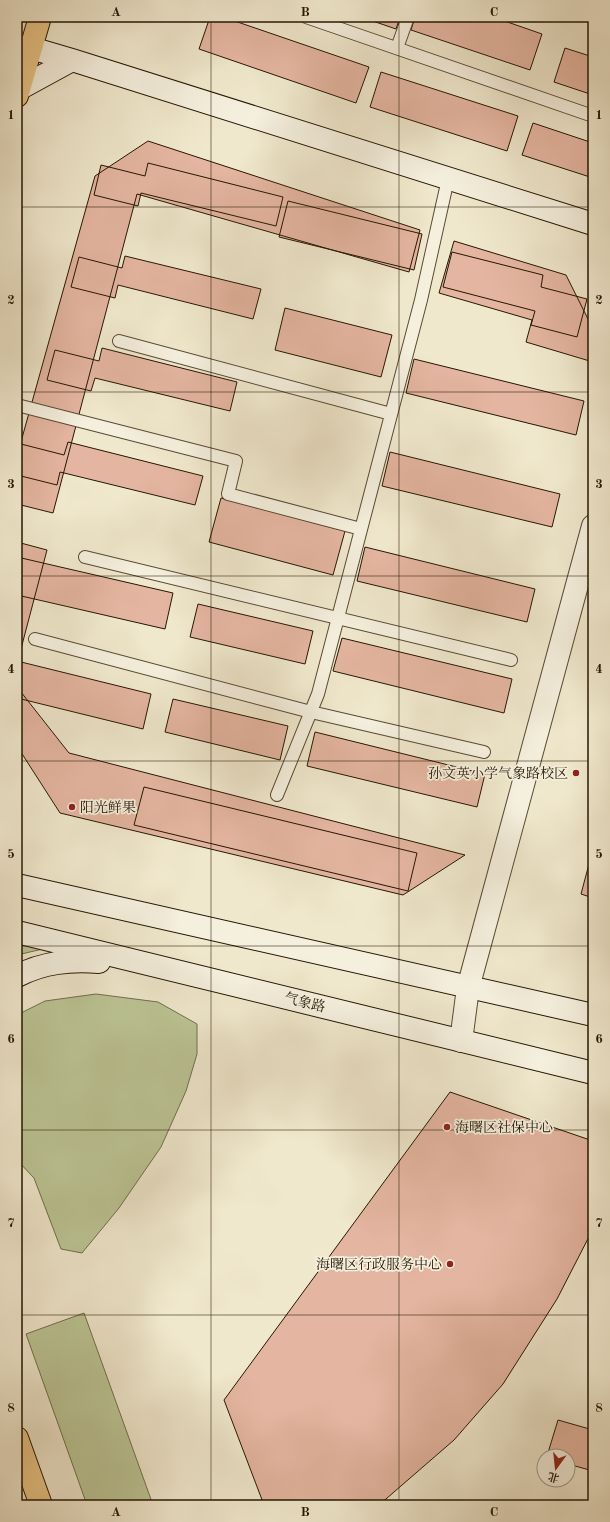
<svg xmlns="http://www.w3.org/2000/svg" width="610" height="1522" font-family="'Old Standard TT','Noto Serif SC',serif">
<style>
.green{fill:#bcc596;stroke:#706e4c}
.building{fill:#e4b5a0;stroke:#251602}
.lines{fill:none;stroke-linecap:round;stroke-linejoin:round}
.lane-casing{stroke:#584a35;stroke-width:14}
.street-casing{stroke:#584a35;stroke-width:24}
.secondary-casing{stroke:#251602;stroke-width:24}
.primary-casing{stroke:#251602;stroke-width:24}
.lane{stroke:#f5f0de;stroke-width:12}
.street{stroke:#f5f0de;stroke-width:22}
.secondary{stroke:#f5f0de;stroke-width:22}
.primary{stroke:#e8c486;stroke-width:22}
.grid{fill:none;stroke:#251602;stroke-width:1;stroke-opacity:0.55}
.poi-dot{fill:#8f2418;stroke:#f5f0de;stroke-width:1.5}
.labels{text-anchor:middle;stroke-width:3.5;stroke-linejoin:round;paint-order:stroke}
.poi-label{font-size:14px;fill:#251602;stroke:#f5f0de;text-anchor:end}
.street-label{font-size:14px;fill:#251602;stroke:#f5f0de}
.neatline{fill:none;stroke:#251602;stroke-width:1.5}
.grid-label{font-size:13px;text-anchor:middle;font-weight:bold;fill:#251602}
</style>
<rect width="100%" height="100%" fill="#f0e8cd"/>
<filter id="stains"><feTurbulence type="fractalNoise" baseFrequency=".005" numOctaves="4"/><feColorMatrix values="0 0 0 0 .2 0 0 0 0 .09 0 0 0 0 .02 0 0 0 .5 -.17"/></filter>
<radialGradient id="worn" r=".72"><stop offset=".6" stop-color="#630" stop-opacity="0"/><stop offset="1" stop-color="#630" stop-opacity=".3"/></radialGradient>
<path class="green" d="M17,941L47,948L17,955Z
M96,994L158,1002L197,1024V1054L186,1091L161,1147L119,1208L82,1253L61,1249L34,1178L17,1160V1015L45,1001Z
M84,1313L153,1505H87L26,1334Z"/>
<path class="building" d="M210,17H223L369,67L356,103L199,49Z
M361,17H400L396,29Z
M415,17H493L542,34L530,70L411,30Z
M565,48L593,57V95L554,82Z
M381,72L518,116L507,151L370,107Z
M533,123L593,143V178L522,155Z
M148,141L420,230L409,272L137,194L53,513L17,504V456L95,176Z
M148,163L283,197L276,226L141,193L138,206L94,195L101,165L145,176Z
M288,201L422,234L414,270L279,237Z
M454,241L566,275L593,329V362L526,342L532,320L439,293Z
M452,252L543,275L541,287L587,299L577,337L531,325L535,311L443,287Z
M125,256L261,289L253,319L118,285L115,298L71,287L79,257L122,268Z
M285,308L392,335L381,377L275,350Z
M102,348L237,382L230,411L95,378L91,391L47,380L55,350L99,361Z
M414,359L584,401L576,435L406,393Z
M68,442L203,476L195,505L60,472L57,485L17,475V459L21,444L64,455Z
M390,452L560,494L552,527L382,486Z
M221,498L345,531L333,575L209,542Z
M17,542L47,550L17,664Z
M365,547L535,589L527,622L357,581Z
M17,557L173,593L165,629L17,595Z
M198,604L313,631L305,664L190,637Z
M342,638L512,679L504,713L333,671Z
M17,661L151,694L143,729L17,698Z
M17,687L69,753L465,855L403,895L60,813L17,746Z
M173,699L288,726L280,760L165,732Z
M315,732L485,774L477,807L307,766Z
M144,787L417,853L408,891L134,825Z
M593,849V898L581,894Z
M450,1092L593,1141V1229L557,1299L503,1384L454,1440L379,1505H264L224,1400Z
M558,1420L593,1430V1471L568,1464V1456H547Z"/>
<g class="lines">
<defs>
<path id="lane" d="M306,17L593,116
M397,48L408,17
M119,341L391,414
M17,405L236,461L228,494L361,529
M85,557L511,660
M35,639L311,712L484,752
M277,795L318,694L421,300L448,179"/>
<path id="street" d="M461,1041L468,988L593,526"/>
<path id="secondary" d="M17,47L31,48L72,60L593,224
M17,90L72,60
M17,885L593,1015
M17,932L593,1073
M17,976C44,962 70,960 99,962"/>
<path id="primary" d="M17,96L40,17
M17,1438L41,1505"/>
</defs>
<use href="#lane" class="lane-casing"/>
<use href="#street" class="street-casing"/>
<use href="#secondary" class="secondary-casing"/>
<use href="#primary" class="primary-casing"/>
<use href="#lane" class="lane"/>
<use href="#street" class="street"/>
<use href="#secondary" class="secondary"/>
<use href="#primary" class="primary"/>
</g>
<path class="grid" d="M211,17V1505M399,17V1505M17,207H593M17,392H593M17,576H593M17,761H593M17,946H593M17,1130H593M17,1315H593"/>
<g class="poi-dot">
<circle cx="576" cy="773" r="4"/>
<circle cx="72" cy="807" r="4"/>
<circle cx="447" cy="1127" r="4"/>
<circle cx="450" cy="1264" r="4"/>
</g>
<g class="labels">
<g class="poi-label">
<text x="568" y="778">孙文英小学气象路校区</text>
<text x="80" y="812" text-anchor="start">阳光鲜果</text>
<text x="455" y="1132" text-anchor="start">海曙区社保中心</text>
<text x="442" y="1269">海曙区行政服务中心</text>
</g>
<g class="street-label">
<text transform="translate(305 1002) rotate(14)" y="5">气象路</text>
</g>
</g>
<rect width="610" height="1522" fill="none" stroke="#f0e8cd" stroke-width="44"/>
<g transform="translate(556 1468) rotate(195)"><circle r="19" fill="#f5f0de" stroke="#a29986"/>
<path d="M0-3L7 15L0 10L-7 15Z" fill="#8f2418"/>
<text y="-6" font-size="11" font-weight="bold" text-anchor="middle" fill="#251602">北</text>
</g>
<rect x="22" y="22" width="566" height="1478" class="neatline"/>
<g class="grid-label">
<text x="116" y="16">A</text>
<text x="305" y="16">B</text>
<text x="494" y="16">C</text>
<text x="11" y="119">1</text>
<text x="599" y="119">1</text>
<text x="11" y="304">2</text>
<text x="599" y="304">2</text>
<text x="11" y="488">3</text>
<text x="599" y="488">3</text>
<text x="11" y="673">4</text>
<text x="599" y="673">4</text>
<text x="11" y="858">5</text>
<text x="599" y="858">5</text>
<text x="11" y="1043">6</text>
<text x="599" y="1043">6</text>
<text x="11" y="1227">7</text>
<text x="599" y="1227">7</text>
<text x="11" y="1412">8</text>
<text x="599" y="1412">8</text>
<text x="116" y="1516">A</text>
<text x="305" y="1516">B</text>
<text x="494" y="1516">C</text>
</g>
<rect width="100%" height="100%" filter="url(#stains)"/>
<rect width="100%" height="100%" fill="url(#worn)"/>
</svg>
